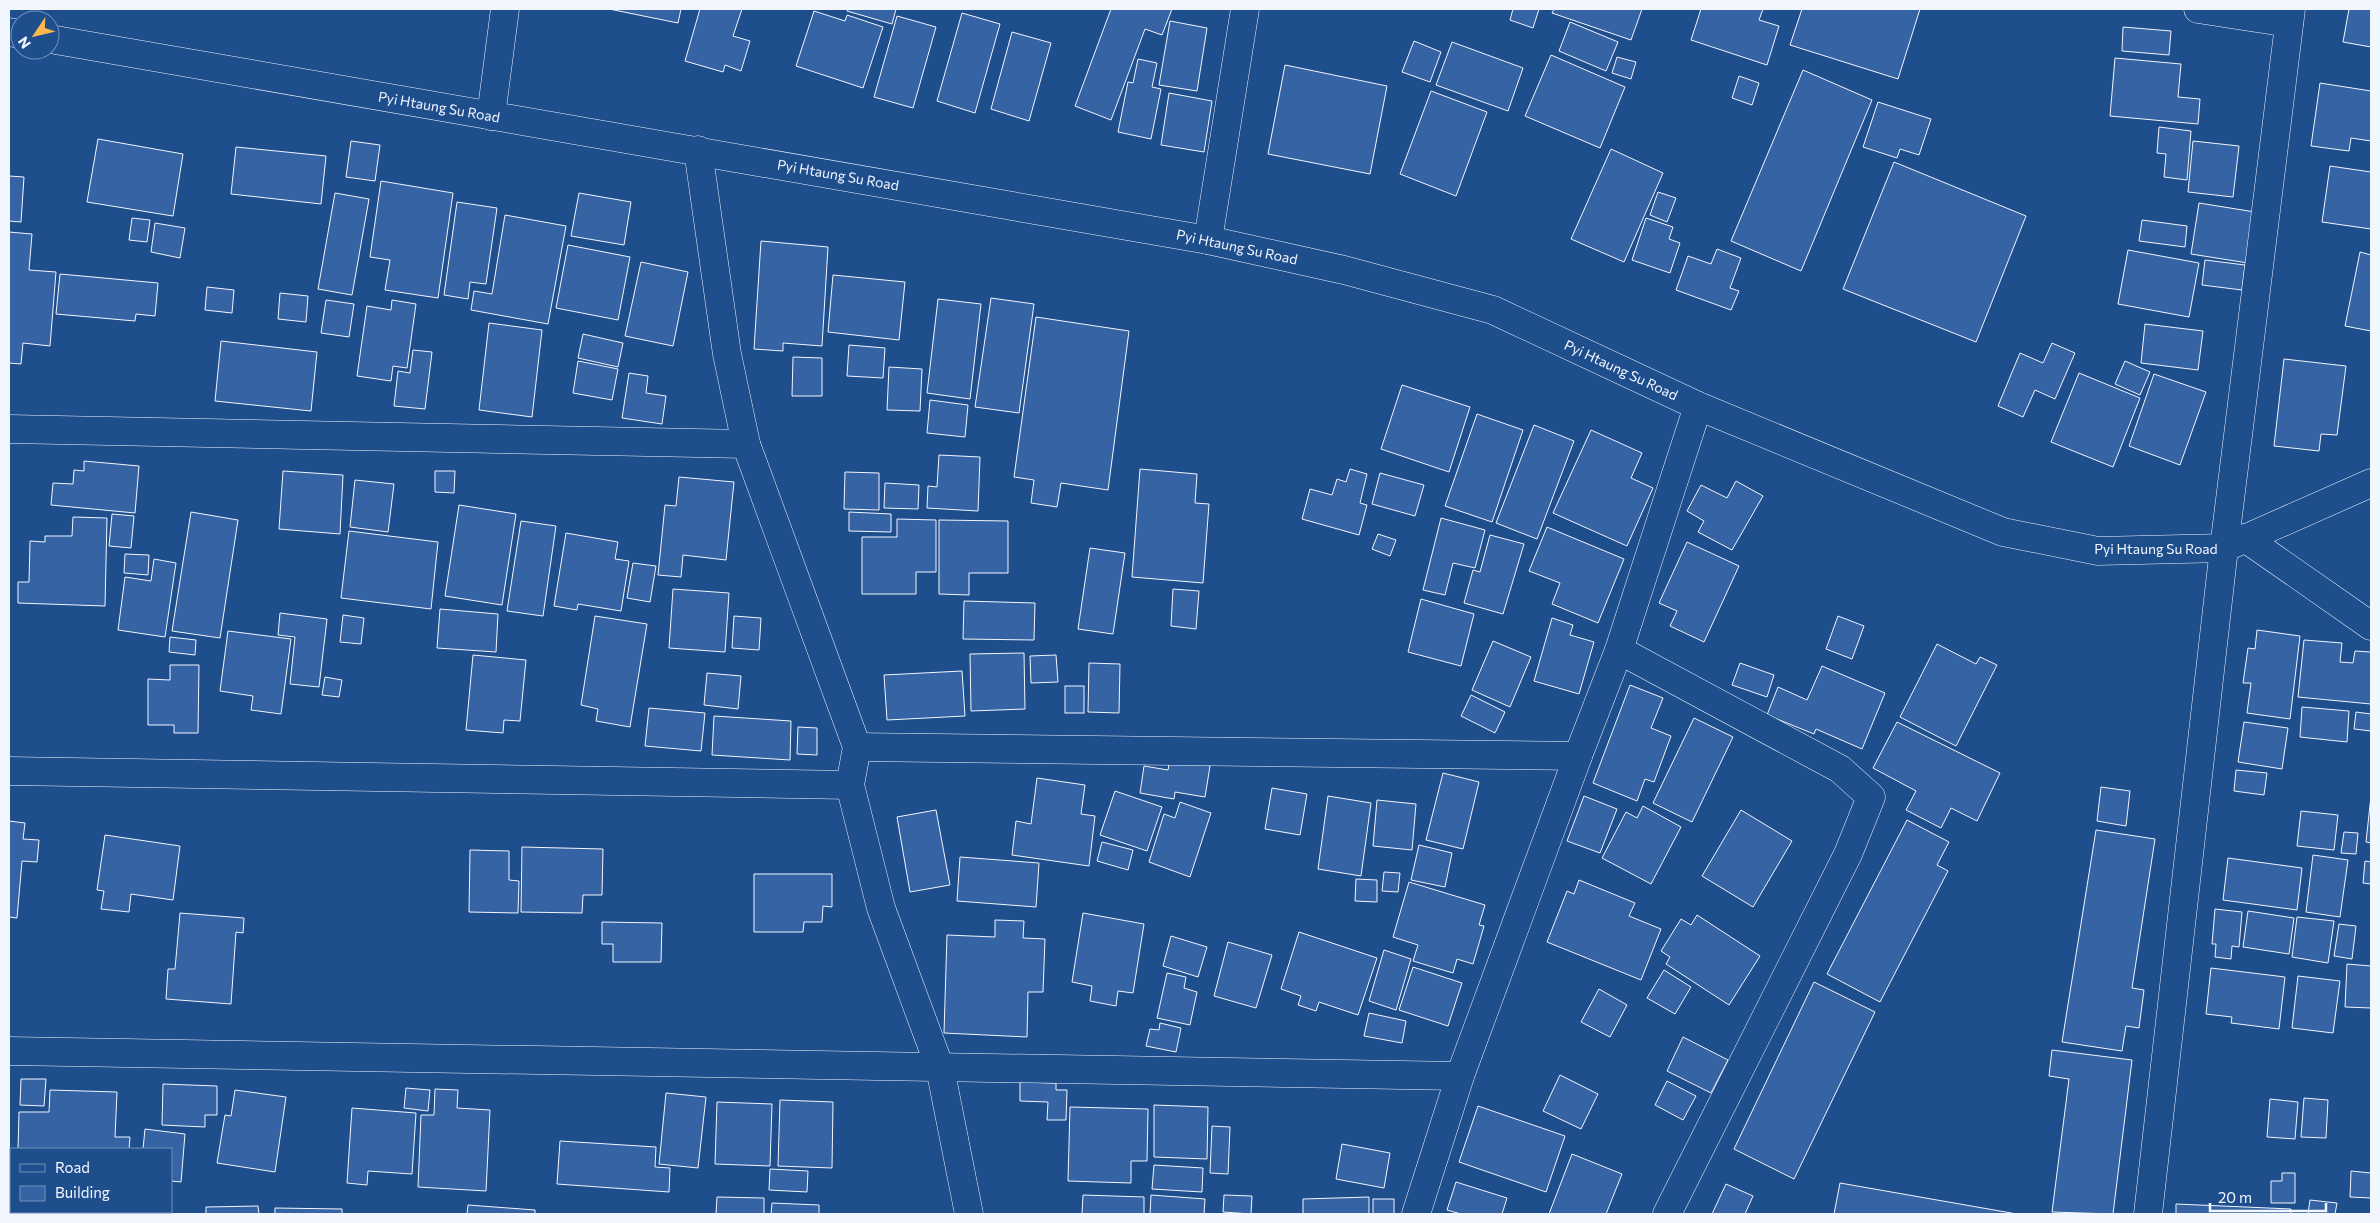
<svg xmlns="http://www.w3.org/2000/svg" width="2380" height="1223" viewBox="0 0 2380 1223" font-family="Commissioner,sans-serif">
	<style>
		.building { fill: #3563a3; stroke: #f2f6ff }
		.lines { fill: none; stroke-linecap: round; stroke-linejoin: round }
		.minor-casing { stroke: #f2f6ff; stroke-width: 29 }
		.highway-casing { stroke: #f2f6ff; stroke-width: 29 }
		.minor { stroke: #1f4e8c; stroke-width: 28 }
		.highway { stroke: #1f4e8c; stroke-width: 28 }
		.labels { text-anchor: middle; stroke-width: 4; stroke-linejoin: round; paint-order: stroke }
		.street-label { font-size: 14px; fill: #f2f6ff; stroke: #1f4e8c }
	</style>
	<rect width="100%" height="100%" fill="#1f4e8c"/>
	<!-- building -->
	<g class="building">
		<path d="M609,9H681L678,23Z"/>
		<path d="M700,9H742L733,36L750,41L741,71L725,65L723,72L685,61Z"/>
		<path d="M848,9H896L892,24L847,11Z"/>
		<path d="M1111,9H1172L1162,35L1145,29L1111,120L1075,106Z"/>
		<path d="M1513,9H1539L1533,28L1510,20Z"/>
		<path d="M1554,9H1642L1631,40L1552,13Z"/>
		<path d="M1701,9H1763L1759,20L1779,26L1767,65L1691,40Z"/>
		<path d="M1802,9H1920L1898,79L1790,45Z"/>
		<path d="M2349,9H2371V47L2343,42Z"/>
		<path d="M814,11L845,21L847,15L883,27L863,88L796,66Z"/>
		<path d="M962,13L1000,24L975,113L937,101Z"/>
		<path d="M897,16L936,27L913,108L874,97Z"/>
		<path d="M1170,21L1207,28L1197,91L1159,85Z"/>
		<path d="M1570,22L1618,42L1606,71L1559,51Z"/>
		<path d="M2123,27L2171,31L2169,55L2122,51Z"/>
		<path d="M1012,32L1051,43L1029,121L991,109Z"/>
		<path d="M1414,41L1441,52L1430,82L1402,72Z"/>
		<path d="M1452,42L1523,68L1508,111L1436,85Z"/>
		<path d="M1551,55L1625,87L1600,148L1525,116Z"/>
		<path d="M1617,57L1636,62L1631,79L1612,73Z"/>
		<path d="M2115,58L2181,64L2178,97L2200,99L2198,124L2110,116Z"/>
		<path d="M1138,59L1157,63L1152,87L1161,89L1151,139L1118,132L1128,82L1133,83Z"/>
		<path d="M1285,65L1387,86L1370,174L1268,154Z"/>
		<path d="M1803,70L1872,100L1801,271L1731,241Z"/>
		<path d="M1739,76L1759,83L1752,105L1732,98Z"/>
		<path d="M2320,83L2371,91V141L2351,138L2349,151L2311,146Z"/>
		<path d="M1431,91L1487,112L1456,196L1400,174Z"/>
		<path d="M1169,93L1212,101L1204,152L1161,145Z"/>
		<path d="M1878,102L1931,119L1919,155L1900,149L1897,158L1863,147Z"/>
		<path d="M2159,127L2191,131L2187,180L2164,177L2166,154L2157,153Z"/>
		<path d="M98,139L183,154L173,216L87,202Z"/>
		<path d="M351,141L380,145L375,181L346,177Z"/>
		<path d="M2193,141L2239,146L2233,197L2188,192Z"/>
		<path d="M236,147L326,156L321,204L231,194Z"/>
		<path d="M1611,149L1663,173L1624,262L1571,239Z"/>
		<path d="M1894,162L2026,216L1976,342L1843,289Z"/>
		<path d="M2330,166L2371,172V229L2322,222Z"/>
		<path d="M9,176L24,177L21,222L9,221Z"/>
		<path d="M381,181L453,193L438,298L385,290L390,260L370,257Z"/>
		<path d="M1658,192L1676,198L1667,222L1650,215Z"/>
		<path d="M335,193L369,199L352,295L318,289Z"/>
		<path d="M579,193L631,202L624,245L571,236Z"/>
		<path d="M457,202L497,208L486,284L470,282L468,299L444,295Z"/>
		<path d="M2199,203L2255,212L2248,263L2191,254Z"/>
		<path d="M505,215L566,226L548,324L471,310L474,291L492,294Z"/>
		<path d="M132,218L150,220L147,242L129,240Z"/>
		<path d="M1646,218L1673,227L1669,239L1680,243L1670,273L1632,260Z"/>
		<path d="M2142,220L2187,226L2185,247L2139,241Z"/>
		<path d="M155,223L185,228L180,258L151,252Z"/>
		<path d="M9,232L32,234L29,270L56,272L50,346L23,343L21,364L9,363Z"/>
		<path d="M761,241L828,247L822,346L783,343V351L754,349Z"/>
		<path d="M568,245L630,257L618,320L556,308Z"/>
		<path d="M1717,249L1741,258L1730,288L1739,291L1731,310L1676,290L1688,256L1711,264Z"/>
		<path d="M2128,250L2199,263L2189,317L2118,304Z"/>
		<path d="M2360,252L2371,255V331L2345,326Z"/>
		<path d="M2205,260L2245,265L2242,290L2202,285Z"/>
		<path d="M641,262L688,272L673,346L625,336Z"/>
		<path d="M60,274L158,283L155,316L136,314L135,321L56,314Z"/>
		<path d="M833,275L905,282L899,340L828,332Z"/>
		<path d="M207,287L234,290L232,313L205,310Z"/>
		<path d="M280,293L308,296L306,322L278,319Z"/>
		<path d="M991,298L1034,304L1019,413L975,407Z"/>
		<path d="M938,299L981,304L970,399L927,393Z"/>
		<path d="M326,300L354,304L349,337L321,333Z"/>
		<path d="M392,300L416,304L407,368L393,366L391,381L357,376L367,306L391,310Z"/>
		<path d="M1036,317L1129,331L1108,490L1061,483L1057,507L1031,503L1034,480L1014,477Z"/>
		<path d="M489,323L542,330L532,417L479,410Z"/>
		<path d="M2145,324L2203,331L2198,370L2141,363Z"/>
		<path d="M583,334L623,343L618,367L578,358Z"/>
		<path d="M221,341L317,352L311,411L215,401Z"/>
		<path d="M2052,343L2075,353L2055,399L2035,390L2023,417L1998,406L2020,353L2043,363Z"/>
		<path d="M849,345L885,348L883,378L847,376Z"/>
		<path d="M413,350L432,352L425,409L394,406L398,371L410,373Z"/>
		<path d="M793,357L822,358V396H792Z"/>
		<path d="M2284,359L2346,366L2337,435L2321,434L2319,451L2274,446Z"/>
		<path d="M578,361L618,369L612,400L573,393Z"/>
		<path d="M2125,361L2150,372L2140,395L2115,384Z"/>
		<path d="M889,367L922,369L920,411L887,410Z"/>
		<path d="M629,373L648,376L646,393L666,396L662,424L622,418Z"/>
		<path d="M2079,373L2140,398L2113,467L2051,442Z"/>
		<path d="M2154,374L2206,392L2180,465L2129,446Z"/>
		<path d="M1402,385L1470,407L1449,472L1381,449Z"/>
		<path d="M930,400L968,405L965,437L927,433Z"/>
		<path d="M1477,414L1523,430L1492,522L1445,506Z"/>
		<path d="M1534,425L1574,441L1537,539L1496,523Z"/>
		<path d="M1591,430L1642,453L1631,478L1653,488L1627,546L1553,513Z"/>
		<path d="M939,455L980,457L978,511L927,508L928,486L937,487Z"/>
		<path d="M84,461L139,466L135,513L51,505L53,483L73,484L74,470L84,471Z"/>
		<path d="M1140,469L1197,474L1195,503L1209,504L1203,583L1132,577Z"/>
		<path d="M1350,469L1367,474L1360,503L1367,505L1359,535L1302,519L1310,489L1332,495L1337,479L1346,482Z"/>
		<path d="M283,471L343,475L340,534L279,529Z"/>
		<path d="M435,471H455L454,493L435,492Z"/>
		<path d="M845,472L879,473V510L844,509Z"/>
		<path d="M1380,473L1424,485L1415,516L1372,504Z"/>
		<path d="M679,477L734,482L726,560L683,555L681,577L658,575L665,505L676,506Z"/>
		<path d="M355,480L394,484L388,532L350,527Z"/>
		<path d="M1736,481L1763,496L1732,550L1698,532L1704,521L1687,511L1701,485L1727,498Z"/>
		<path d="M885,483L919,485L918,509L884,508Z"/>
		<path d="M459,505L516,514L502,605L445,596Z"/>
		<path d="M191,512L238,520L220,638L172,631Z"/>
		<path d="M849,512L891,514V532L849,531Z"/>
		<path d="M112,514L134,516L131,548L109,546Z"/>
		<path d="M73,517L107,518L105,606L18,603V582H29L30,541L45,542V536H72Z"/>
		<path d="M1441,518L1485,530L1475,568L1453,563L1445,595L1423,590Z"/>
		<path d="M897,519L936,520V572H916V594H862V537H897Z"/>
		<path d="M939,520L1008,521V573H969V595L939,594Z"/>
		<path d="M521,521L556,526L543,616L507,611Z"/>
		<path d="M1547,527L1624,559L1598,623L1552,604L1560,583L1529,571Z"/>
		<path d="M349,531L438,542L431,609L341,598Z"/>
		<path d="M566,533L618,542L615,559L629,561L621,611L578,604L577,610L554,606Z"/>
		<path d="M1378,534L1396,540L1390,556L1372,549Z"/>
		<path d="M1490,535L1524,544L1503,614L1464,603L1473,570L1480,572Z"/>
		<path d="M1687,542L1739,566L1704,642L1670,626L1677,611L1659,603Z"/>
		<path d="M1090,548L1125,553L1113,634L1078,629Z"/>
		<path d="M125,554L149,555L148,575L124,573Z"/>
		<path d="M154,559L176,563L165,637L118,630L125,577L151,581Z"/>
		<path d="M633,563L656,566L650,602L627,598Z"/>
		<path d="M673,589L729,593L725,652L669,648Z"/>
		<path d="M1173,589L1199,591L1196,629L1171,626Z"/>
		<path d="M1421,599L1474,614L1461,666L1408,652Z"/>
		<path d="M964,601L1035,603L1034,640L963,639Z"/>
		<path d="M440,609L498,614L496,652L437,648Z"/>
		<path d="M280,613L327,619L319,687L290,684L295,637L278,635Z"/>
		<path d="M343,615L364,618L361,644L340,642Z"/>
		<path d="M595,616L647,624L630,727L596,721L598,709L581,705Z"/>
		<path d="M734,616L761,618L759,650L732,648Z"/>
		<path d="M1838,616L1864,626L1852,659L1826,649Z"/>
		<path d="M1552,618L1573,625L1570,635L1594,642L1579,694L1534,681Z"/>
		<path d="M2257,630L2300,636L2290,719L2247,713L2251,683H2243L2248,648L2255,649Z"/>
		<path d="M228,631L291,639L281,714L251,710L253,696L220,691Z"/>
		<path d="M170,637L196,640L195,655L169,652Z"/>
		<path d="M2304,640L2342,643L2340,662L2353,663L2355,651L2371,652V704L2298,697Z"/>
		<path d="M1493,641L1531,657L1510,707L1472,690Z"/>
		<path d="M1937,644L1976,664L1980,657L1997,665L1956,746L1900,717Z"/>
		<path d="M1024,653L1025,709L971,711L970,654Z"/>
		<path d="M473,655L526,660L520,721L504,720L503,733L466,730Z"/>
		<path d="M1056,655L1058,682L1031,683L1030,656Z"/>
		<path d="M1089,663L1120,664L1119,713L1088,712Z"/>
		<path d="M1740,663L1774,675L1767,697L1732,685Z"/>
		<path d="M170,665H199L198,733H174V725H148V679L170,680Z"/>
		<path d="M1822,666L1885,693L1862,749L1816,729L1814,734L1767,715L1778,687L1807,700Z"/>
		<path d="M962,671L965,716L887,720L884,675Z"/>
		<path d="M707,673L741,676L738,709L704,705Z"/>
		<path d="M325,677L342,680L339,697L322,695Z"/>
		<path d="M1630,685L1663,698L1651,728L1671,736L1654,782L1645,779L1637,801L1593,783Z"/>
		<rect x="1065" y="686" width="19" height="27"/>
		<path d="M1471,695L1505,712L1495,733L1461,716Z"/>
		<path d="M2302,707L2349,711L2347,742L2300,737Z"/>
		<path d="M649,708L705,713L701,751L645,746Z"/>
		<path d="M2356,712L2371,714V731L2354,729Z"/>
		<path d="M714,716L791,721L790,760L712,755Z"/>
		<path d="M1694,718L1733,737L1692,822L1653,803Z"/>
		<path d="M1897,722L2000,773L1977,821L1951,808L1941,828L1906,810L1916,791L1873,768Z"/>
		<path d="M2244,722L2288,728L2282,769L2238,762Z"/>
		<path d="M798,727L817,728V755L797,754Z"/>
		<path d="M1170,759L1210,766L1205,797L1175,792L1174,799L1140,793L1144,766L1168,770Z"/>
		<path d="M2236,770L2267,773L2264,795L2234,791Z"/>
		<path d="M1443,773L1479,782L1463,849L1426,840Z"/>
		<path d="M1037,778L1085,785L1081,814L1095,816L1089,866L1012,855L1016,821L1031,824Z"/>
		<path d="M2101,787L2130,791L2126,826L2097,821Z"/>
		<path d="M1272,788L1307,794L1300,835L1265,829Z"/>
		<path d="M1115,791L1162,807L1147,851L1100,835Z"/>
		<path d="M1328,796L1371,803L1361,876L1318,869Z"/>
		<path d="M1584,796L1617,809L1600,853L1567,841Z"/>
		<path d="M2371,796V843L2366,842Z"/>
		<path d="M1377,800L1416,804L1412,850L1373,846Z"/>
		<path d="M1180,802L1211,813L1190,877L1149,862L1164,814L1175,818Z"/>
		<path d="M1643,806L1681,827L1651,884L1602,858L1626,812L1637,818Z"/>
		<path d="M936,810L950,885L910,892L897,817Z"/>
		<path d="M1741,810L1792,841L1753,907L1702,876Z"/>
		<path d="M2301,811L2338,815L2334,850L2297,846Z"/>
		<path d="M1907,820L1949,842L1937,865L1948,871L1880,1002L1827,974Z"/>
		<path d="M9,821L25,823L23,839L39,840L37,862L22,861L17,918L9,917Z"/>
		<path d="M2096,830L2155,839L2132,988L2144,990L2139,1028L2126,1026L2122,1051L2062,1042Z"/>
		<path d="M2344,832L2358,833L2356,854L2341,853Z"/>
		<path d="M105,835L180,846L173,900L131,894L129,912L101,909L104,891L97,890Z"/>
		<path d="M1102,842L1133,850L1128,870L1097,861Z"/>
		<path d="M1419,845L1452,853L1445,887L1411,880Z"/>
		<path d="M522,847L603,849L602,895H583L582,913L521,912Z"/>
		<path d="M470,850L509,851V880L519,881L518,913L469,912Z"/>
		<path d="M2313,855L2348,860L2340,917L2306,912Z"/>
		<path d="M960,857L1039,863L1036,907L957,901Z"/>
		<path d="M2228,858L2302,868L2297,910L2223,900Z"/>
		<path d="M2365,861L2371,862V884L2363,883Z"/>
		<path d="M1384,872L1400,873L1398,892L1382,891Z"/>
		<path d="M754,874H832V907L823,906L822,922H804L803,932H754Z"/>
		<path d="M1356,879L1377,880V902L1355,901Z"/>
		<path d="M1579,880L1635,903L1629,916L1661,929L1641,980L1547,942L1567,891L1574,894Z"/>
		<path d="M1409,882L1485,905L1479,925L1484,926L1473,964L1457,959L1453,973L1413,961L1418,945L1393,937Z"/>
		<path d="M2215,909L2242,912L2239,947L2232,946L2231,959L2215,957L2216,944H2212Z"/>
		<path d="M2248,911L2294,918L2289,954L2243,947Z"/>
		<path d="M180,913L244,918L243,933L236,932L231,1004L166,999L168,969H175Z"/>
		<path d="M1083,913L1144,924L1133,993L1118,991L1116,1006L1090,1001L1092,986L1072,982Z"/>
		<path d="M1697,915L1760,956L1729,1005L1666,964L1670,957L1661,951L1681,919L1691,925Z"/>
		<path d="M2297,917L2334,921L2328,963L2292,957Z"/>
		<path d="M995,920L1024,921L1023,938L1045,939L1043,992H1028L1027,1037L944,1033L947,935L995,937Z"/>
		<path d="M602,922L662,923L661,962H613V944H602Z"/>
		<path d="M2339,924L2356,926L2352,959L2334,956Z"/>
		<path d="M1299,932L1377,958L1358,1015L1319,1002L1316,1011L1298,1005L1301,996L1281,989Z"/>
		<path d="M1171,936L1207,947L1198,977L1163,966Z"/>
		<path d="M1228,942L1272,955L1256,1008L1214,996Z"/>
		<path d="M1384,950L1411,959L1396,1010L1369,1001Z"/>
		<path d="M2347,964L2371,966V1008L2345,1007Z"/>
		<path d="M1413,967L1462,983L1448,1026L1399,1010Z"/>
		<path d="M2211,968L2285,977L2279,1029L2231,1023L2232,1017L2206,1014Z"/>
		<path d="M1664,970L1691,987L1675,1014L1647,998Z"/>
		<path d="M1167,973L1186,977L1184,988L1197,992L1190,1025L1157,1018Z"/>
		<path d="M2298,976L2340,981L2333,1033L2292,1028Z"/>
		<path d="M1814,982L1875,1012L1794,1179L1734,1149Z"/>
		<path d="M1599,989L1627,1005L1610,1037L1581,1022Z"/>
		<path d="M1369,1013L1406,1021L1402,1043L1364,1036Z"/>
		<path d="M1160,1023L1181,1028L1176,1052L1146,1046L1150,1029L1159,1030Z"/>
		<path d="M1683,1037L1728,1060L1711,1093L1667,1071Z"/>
		<path d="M2052,1050L2132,1060L2113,1214L2052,1212L2069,1079L2049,1076Z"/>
		<path d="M1560,1075L1598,1094L1581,1129L1543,1111Z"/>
		<path d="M21,1079H46L44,1106L20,1105Z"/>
		<path d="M1667,1081L1696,1096L1683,1120L1655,1105Z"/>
		<path d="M1020,1082L1056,1083V1090H1067L1066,1120H1047L1048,1102L1020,1101Z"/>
		<path d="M163,1084L217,1086V1115H205V1127L162,1125Z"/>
		<path d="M406,1088L430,1090L428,1111L404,1108Z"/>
		<path d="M435,1089L458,1090L457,1108L490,1110L486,1191L418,1187L421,1115H434Z"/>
		<path d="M50,1090L117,1092L115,1137H130L129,1149H18L19,1112H49Z"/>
		<path d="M235,1090L286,1097L275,1172L217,1163L225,1115L231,1116Z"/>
		<path d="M666,1093L706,1097L698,1168L659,1164Z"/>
		<path d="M2304,1098L2328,1100L2326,1138L2301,1137Z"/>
		<path d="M2270,1099L2298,1102L2295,1139L2267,1137Z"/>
		<path d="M780,1100L833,1102L832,1168L778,1166Z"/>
		<path d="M717,1102L772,1104L770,1166L715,1164Z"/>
		<path d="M1154,1105L1208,1107L1207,1159L1154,1157Z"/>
		<path d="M1478,1106L1565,1136L1546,1192L1459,1162Z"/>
		<path d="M1070,1107L1148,1109L1147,1161H1131V1183L1068,1181Z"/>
		<path d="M352,1108L416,1113L412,1174L368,1171L367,1185L347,1183Z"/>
		<path d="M1212,1126L1230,1127L1228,1174L1210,1173Z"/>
		<path d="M145,1129L185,1134L181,1182L171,1181V1149H143Z"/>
		<path d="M560,1141L656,1147L655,1167L670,1168L669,1192L557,1184Z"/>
		<path d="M1342,1144L1390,1153L1384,1188L1336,1179Z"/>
		<path d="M1572,1154L1622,1174L1606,1214H1549Z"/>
		<path d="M1154,1165L1203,1168L1202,1192L1152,1189Z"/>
		<path d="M770,1169L808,1171L807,1192L769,1190Z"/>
		<path d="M2351,1171L2371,1173V1198L2350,1197Z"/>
		<path d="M2282,1173H2295V1203H2271V1181H2282Z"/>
		<path d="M1456,1182L1507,1198L1502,1214H1461L1447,1210Z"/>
		<path d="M1840,1183L2017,1214H1834Z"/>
		<path d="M1726,1184L1753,1196L1745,1214H1712Z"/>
		<path d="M1083,1195L1144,1197V1214H1082Z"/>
		<path d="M1151,1195L1205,1199L1204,1214H1150Z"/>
		<path d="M1224,1195L1252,1196L1251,1214L1223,1212Z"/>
		<path d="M717,1197L764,1198V1214H716Z"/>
		<path d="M1369,1197V1214H1303V1199Z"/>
		<rect x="1373" y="1199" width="21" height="15"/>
		<path d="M2310,1200L2337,1203L2335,1214H2308Z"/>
		<path d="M772,1203L819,1205V1214H771Z"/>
		<path d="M2176,1204L2291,1209V1214H2176Z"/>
		<path d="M468,1205L535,1210V1214H467Z"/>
		<path d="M258,1206L259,1214H206V1207Z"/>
		<path d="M275,1208L342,1209V1214H275Z"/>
	</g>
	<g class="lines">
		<!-- minor casing -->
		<g class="minor-casing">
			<g id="minor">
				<path d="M2198,9L2289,23"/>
				<path d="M491,116L505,9"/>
				<path d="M698,150L727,354L746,444L857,747L850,785L881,908L940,1068L969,1214"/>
				<path d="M1208,240L1245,9"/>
				<path d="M9,429L746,444"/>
				<path d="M2245,538L2371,626"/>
				<path d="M1619,650L1840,769L1871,797L1848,854L1667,1214"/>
				<path d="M857,747L1578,756"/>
				<path d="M9,771L850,785"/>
				<path d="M9,1051L1460,1076"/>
				<path d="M1416,1214L1460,1076L1578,756L1619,650L1698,406"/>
				<path d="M2148,1214L2224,548L2291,9"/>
			</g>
		</g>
		<!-- highway casing -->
		<g class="highway-casing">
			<g id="highway">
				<path d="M9,32L20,34"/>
				<path d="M50,39L1208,240L1344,270L1493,310L1698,406L2003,532L2098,551L2224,548L2371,483"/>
			</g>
		</g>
		<!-- minor -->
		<use href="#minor" class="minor"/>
		<!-- highway -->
		<use href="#highway" class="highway"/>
	</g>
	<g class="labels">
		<!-- street labels -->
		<g class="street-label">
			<text transform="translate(439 107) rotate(10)" y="5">Pyi Htaung Su Road</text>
			<text transform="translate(838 175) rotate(10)" y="5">Pyi Htaung Su Road</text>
			<text transform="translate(1237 247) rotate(12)" y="5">Pyi Htaung Su Road</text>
			<text transform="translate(1621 370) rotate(25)" y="5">Pyi Htaung Su Road</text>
			<text x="2156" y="554">Pyi Htaung Su Road</text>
		</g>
	</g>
	<!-- border -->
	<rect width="2380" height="1223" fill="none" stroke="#f2f6ff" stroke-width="20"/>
	<!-- legend -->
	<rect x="10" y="1148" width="162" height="65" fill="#1f4e8c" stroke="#7391ba"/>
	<rect x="20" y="1164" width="25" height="8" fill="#1f4e8c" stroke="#7391ba"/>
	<text x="55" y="1173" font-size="15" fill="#f2f6ff">Road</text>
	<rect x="20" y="1186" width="25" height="15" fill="#3563a3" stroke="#7391ba"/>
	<text x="55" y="1198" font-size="15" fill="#f2f6ff">Building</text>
	<!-- north arrow -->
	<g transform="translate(35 35) rotate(235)"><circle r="24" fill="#1f4e8c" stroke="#7391ba"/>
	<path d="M0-4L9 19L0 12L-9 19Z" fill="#ffb74d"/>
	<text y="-8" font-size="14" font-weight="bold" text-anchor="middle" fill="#f2f6ff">N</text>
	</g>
	<!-- scale -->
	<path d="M2210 1203v8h116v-8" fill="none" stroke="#f2f6ff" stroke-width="2.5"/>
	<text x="2218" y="1203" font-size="15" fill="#f2f6ff" stroke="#1f4e8c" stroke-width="4" paint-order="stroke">20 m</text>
</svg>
